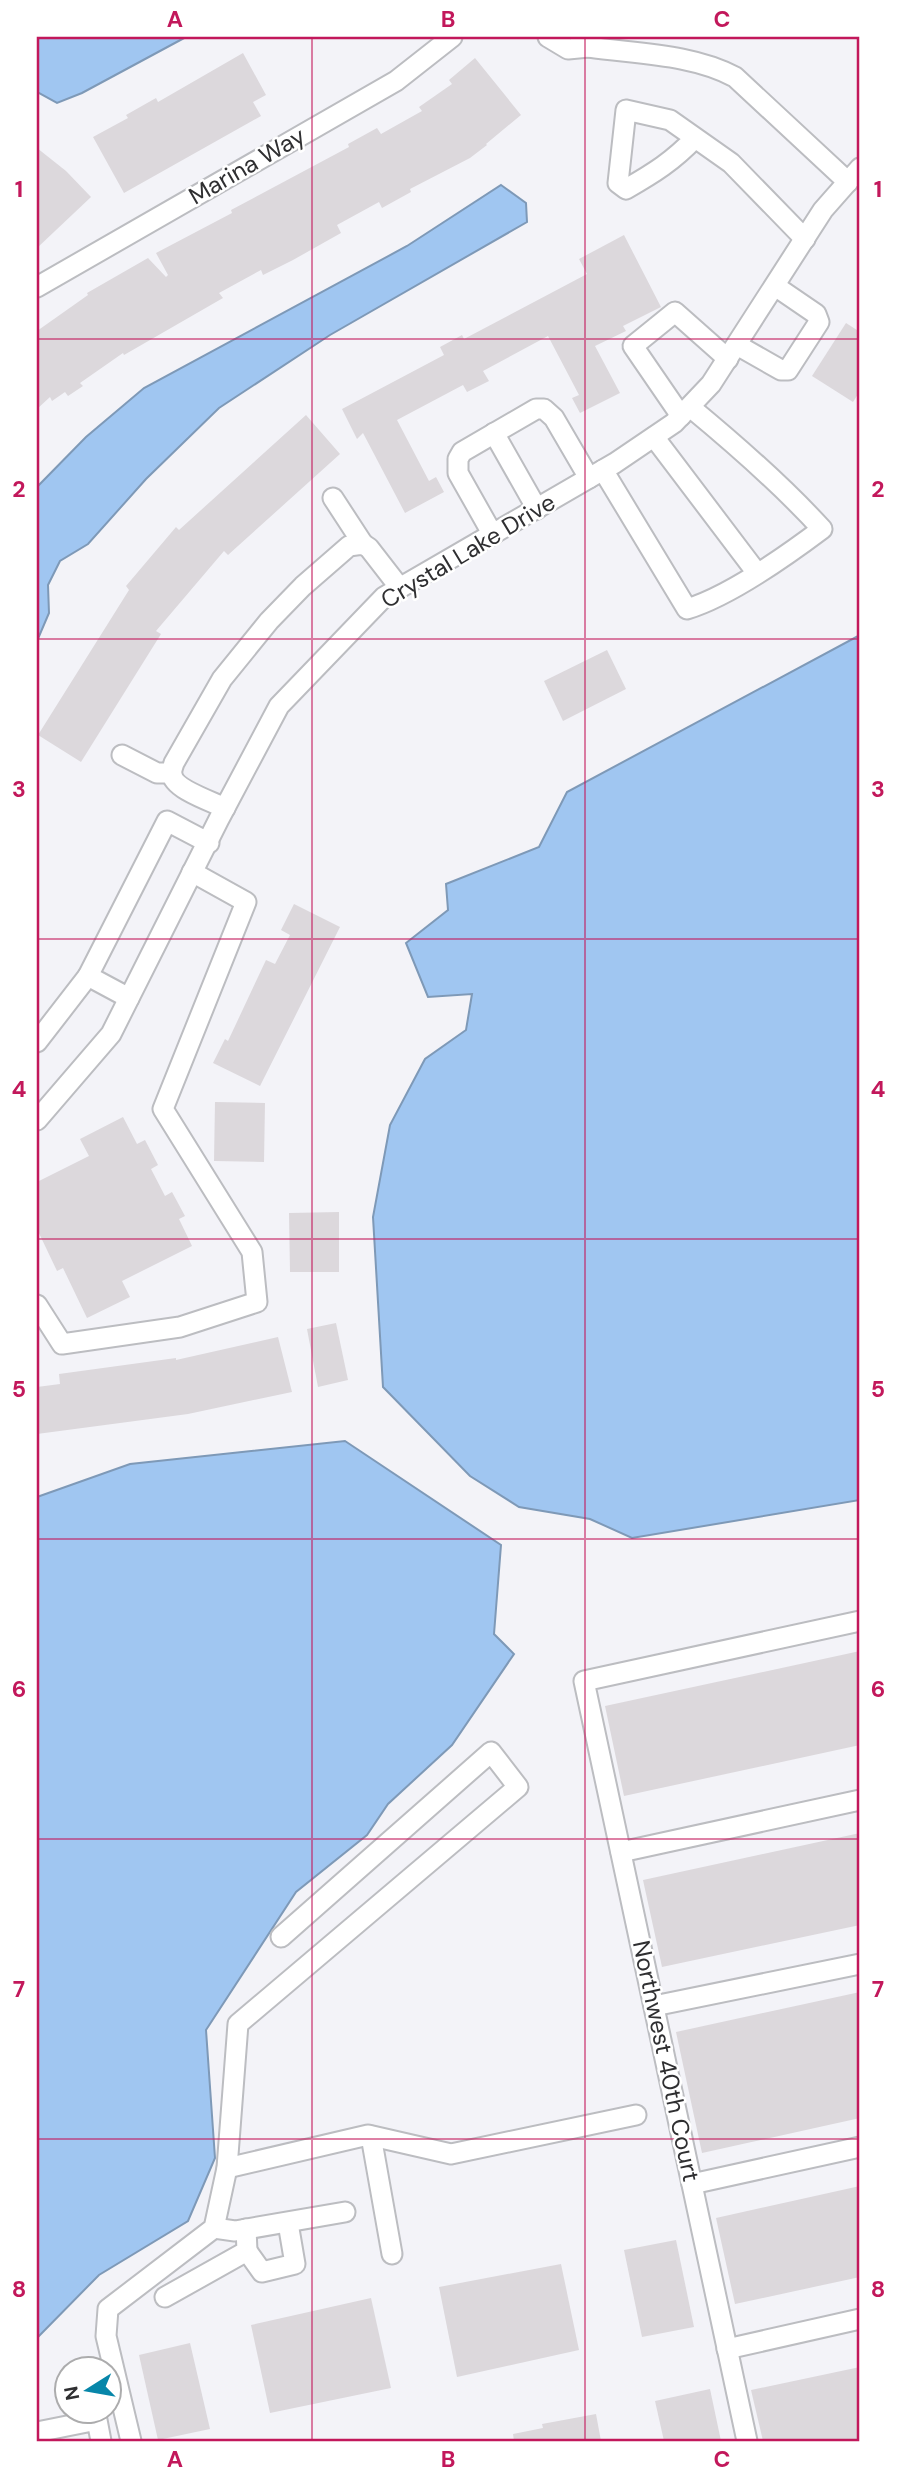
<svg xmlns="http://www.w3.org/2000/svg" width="897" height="2478" viewBox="0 0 897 2478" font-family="'DM Sans',sans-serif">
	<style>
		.water { fill: #a0c6f1; stroke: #7e99b7; stroke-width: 2 }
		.building { fill: #dcd8dc }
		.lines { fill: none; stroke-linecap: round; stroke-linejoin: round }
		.minor-casing { stroke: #bcbdc1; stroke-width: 23 }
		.minor { stroke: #fff; stroke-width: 19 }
		.grid { fill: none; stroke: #c2185b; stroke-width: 2; stroke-opacity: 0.55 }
		.labels { text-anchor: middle; stroke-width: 5; stroke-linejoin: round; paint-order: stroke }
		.street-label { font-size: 24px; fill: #2f2f31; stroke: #fff }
		.neatline { fill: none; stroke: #c2185b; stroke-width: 2.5 }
		.grid-label { font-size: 23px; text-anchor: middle; font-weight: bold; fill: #c2185b }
	</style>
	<rect width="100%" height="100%" fill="#f3f3f8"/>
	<!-- water -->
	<g class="water">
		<path d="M37,37H186L82,93L57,103L37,92Z"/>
		<path d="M501,185L526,203L527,222L330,335L219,408L146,479L88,544L60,561L48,585L49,613L37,641V487L86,437L144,388L407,246Z"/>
		<path d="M860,635V1500L632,1538L590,1519L519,1507L470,1476L383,1387L373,1217L390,1125L425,1059L466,1030L472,994L428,997L406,943L448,910L446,884L539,847L567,792Z"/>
		<path d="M345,1441L501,1545L494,1634L514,1654L452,1745L388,1804L367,1835L296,1892L206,2030L215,2158L188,2221L99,2275L37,2338V1497L130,1464Z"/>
	</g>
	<!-- building -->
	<g class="building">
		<path d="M243,53L266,95L253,102L261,116L124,193L93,137L128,118L126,115L156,98L158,102Z"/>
		<path d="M475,58L521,115L486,144L487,145L470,158L410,189L411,192L382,208L379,202L337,225L341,233L293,260L263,275L261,270L219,293L223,298L124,355L123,353L80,383L83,386L68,396L65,392L52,401L50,397L37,409V331L88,295L87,293L148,258L166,277L168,275L156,253L232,213L231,210L349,147L348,144L377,128L381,134L422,111L419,107L452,84L449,80Z"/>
		<path d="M37,148L66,171L91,197L37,248Z"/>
		<path d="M624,235L661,307L623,326L626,331L595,346L620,393L580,413L572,398L579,395L548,336L483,371L489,381L467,392L463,385L397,420L429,481L436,477L444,492L405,513L363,433L357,439L342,409L444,355L440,347L462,335L464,339L587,274L579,259Z"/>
		<path d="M846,323L860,332V391L853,402L812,376Z"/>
		<path d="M306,415L340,454L228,555L224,551L156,631L161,634L81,762L38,735L129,590L126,586L176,527L179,530Z"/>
		<path d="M607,650L626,689L563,721L544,681Z"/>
		<path d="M294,904L340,927L260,1086L213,1063L225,1039L228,1041L266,960L275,964L290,935L281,930Z"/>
		<path d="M215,1102L265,1103L264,1162L214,1161Z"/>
		<path d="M123,1117L137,1144L145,1140L158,1165L151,1169L165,1196L172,1192L185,1216L179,1219L192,1246L122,1281L130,1297L87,1318L63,1268L57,1271L37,1229V1182L89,1156L80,1139Z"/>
		<path d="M339,1212V1272H290L289,1213Z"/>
		<path d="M336,1323L348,1380L318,1387L307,1329Z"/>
		<path d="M278,1337L292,1392L188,1414L37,1434V1387L60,1384L59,1374L176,1358V1360Z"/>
		<path d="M860,1651V1745L624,1796L605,1706Z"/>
		<path d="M860,1833V1925L662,1967L643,1880Z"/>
		<path d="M860,1992V2118L702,2153L676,2032Z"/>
		<path d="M860,2186V2277L735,2304L716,2218Z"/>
		<path d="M676,2240L694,2327L642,2337L624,2250Z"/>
		<path d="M561,2264L579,2350L457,2377L439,2287Z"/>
		<path d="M371,2298L391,2388L270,2413L251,2325Z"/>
		<path d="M190,2343L210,2429L158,2440L139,2355Z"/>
		<path d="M860,2367V2441H763L751,2390Z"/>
		<path d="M710,2389L721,2441H664L655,2401Z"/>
		<path d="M596,2414L601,2441H514L513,2434L543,2428L542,2424Z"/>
	</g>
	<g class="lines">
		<!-- minor casing -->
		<g class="minor-casing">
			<g id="minor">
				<path d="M548,37L568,49L589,47L580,37"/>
				<path d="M589,47C637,54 692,54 735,77L848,182"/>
				<path d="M695,138C673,161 654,173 626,189L618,183L626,110L670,120L731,163L805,239"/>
				<path d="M37,287L396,81L452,37"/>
				<path d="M737,345L781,370H788L819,322L816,314L775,286"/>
				<path d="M681,416L633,346L675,312L728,359"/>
				<path d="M494,433L537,509"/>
				<path d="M654,437L757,573"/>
				<path d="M603,470L687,609C730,596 786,556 822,529C781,484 736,445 690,407"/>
				<path d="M333,498L363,544"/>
				<path d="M493,535L458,473V459L462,452L536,409H544L554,418L589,478"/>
				<path d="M122,755L157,773H171"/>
				<path d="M225,808C213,802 173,789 172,774C171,772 173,766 174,763L222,679L269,621L303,586L349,546L363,544L369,548L400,588"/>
				<path d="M129,998L88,976L167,821L209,843"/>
				<path d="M37,1042L88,976"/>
				<path d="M37,1120L111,1034L219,819L279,706L384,597L615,463L674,423L711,384L823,210L860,168"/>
				<path d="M37,1305L62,1344L180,1327L257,1302L252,1252L163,1109L246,902L192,872"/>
				<path d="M621,1852L860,1800"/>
				<path d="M654,2006L860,1964"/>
				<path d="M371,2136L392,2254"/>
				<path d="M227,2168L368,2135L451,2154L636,2115"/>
				<path d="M692,2184L860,2147"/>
				<path d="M214,2228L235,2231L345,2212"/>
				<path d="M247,2251L262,2272L295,2264L288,2223"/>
				<path d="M165,2297L247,2251L246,2229"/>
				<path d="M727,2349L860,2319"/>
				<path d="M37,2432L97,2420L101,2441"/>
				<path d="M131,2441L106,2336L108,2309L214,2228L227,2168L238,2024L518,1787L491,1752L281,1937"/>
				<path d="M747,2441L584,1681L860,1621"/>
			</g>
		</g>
		<!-- minor -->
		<use href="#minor" class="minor"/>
	</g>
	<!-- grid -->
	<path class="grid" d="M312,37V2441M585,37V2441M37,339H860M37,639H860M37,939H860M37,1239H860M37,1539H860M37,1839H860M37,2139H860"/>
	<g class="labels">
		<!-- street labels -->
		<g class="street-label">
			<text transform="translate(247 166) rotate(-30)" y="8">Marina Way</text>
			<text transform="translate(468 551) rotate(-31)" y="8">Crystal Lake Drive</text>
			<text transform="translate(666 2061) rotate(78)" y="8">Northwest 40th Court</text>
		</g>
	</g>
	<!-- border -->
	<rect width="897" height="2478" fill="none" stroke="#ffffff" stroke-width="77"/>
	<!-- north arrow -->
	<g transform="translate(88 2390) rotate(259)"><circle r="33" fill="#ffffff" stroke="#acacad" stroke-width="2"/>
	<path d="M0-5L12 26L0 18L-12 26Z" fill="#0786a9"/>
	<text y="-10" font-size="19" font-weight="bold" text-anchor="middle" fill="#2f2f31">N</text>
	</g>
	<rect x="38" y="38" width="820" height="2402" class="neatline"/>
	<g class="grid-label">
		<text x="175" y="27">A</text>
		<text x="448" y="27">B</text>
		<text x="722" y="27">C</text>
		<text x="19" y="197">1</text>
		<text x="878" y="197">1</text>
		<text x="19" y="497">2</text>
		<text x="878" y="497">2</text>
		<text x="19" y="797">3</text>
		<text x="878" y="797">3</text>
		<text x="19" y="1097">4</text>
		<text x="878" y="1097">4</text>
		<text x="19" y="1397">5</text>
		<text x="878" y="1397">5</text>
		<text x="19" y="1697">6</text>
		<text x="878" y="1697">6</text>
		<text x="19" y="1997">7</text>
		<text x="878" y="1997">7</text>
		<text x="19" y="2297">8</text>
		<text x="878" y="2297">8</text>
		<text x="175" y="2467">A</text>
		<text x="448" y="2467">B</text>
		<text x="722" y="2467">C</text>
	</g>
</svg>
